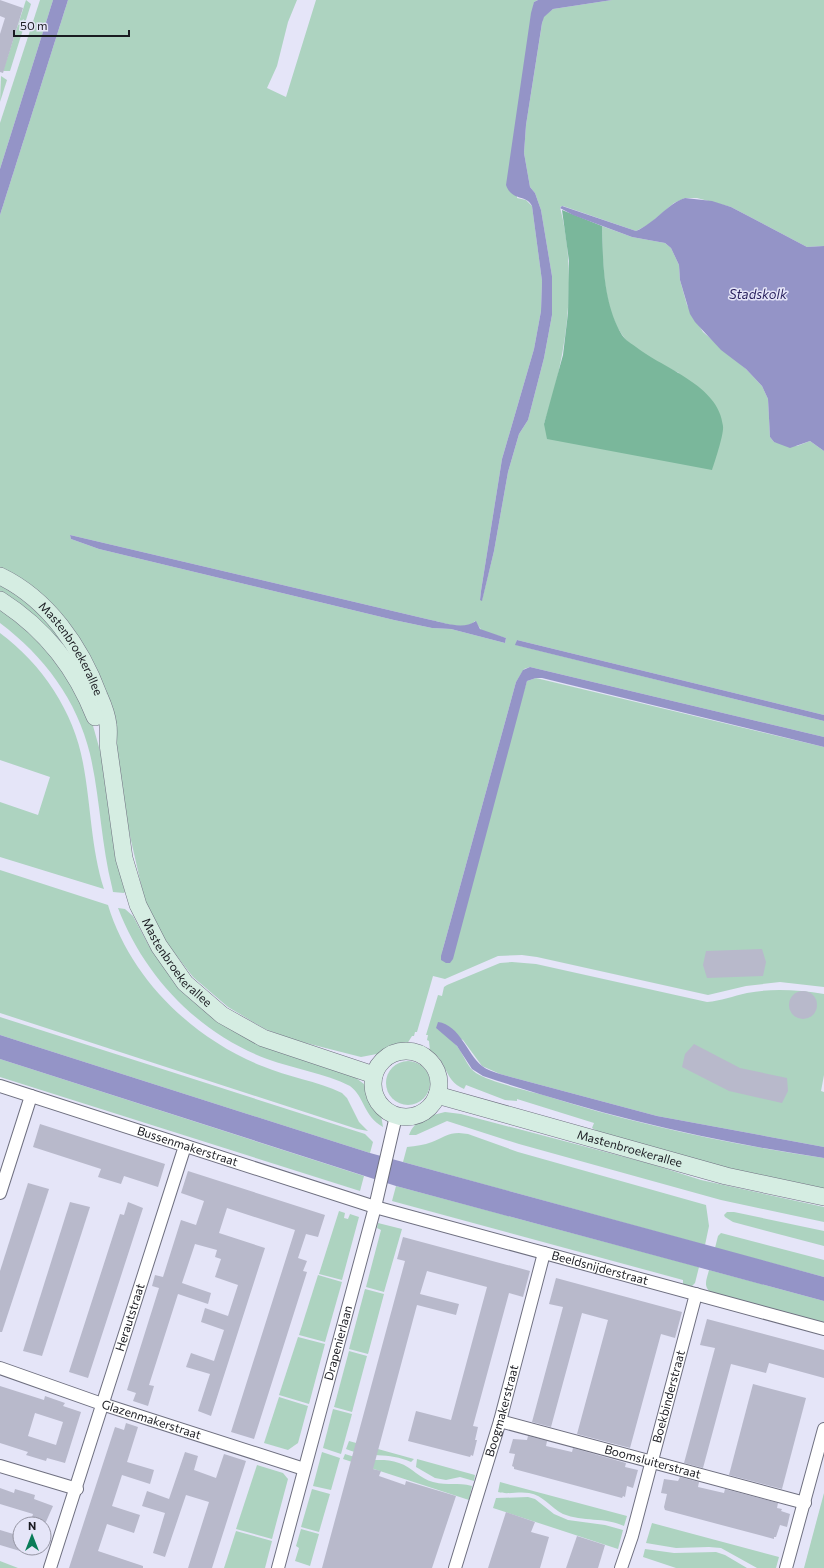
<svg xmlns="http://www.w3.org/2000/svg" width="824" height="1568" viewBox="0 0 824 1568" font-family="Commissioner,sans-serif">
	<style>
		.green { fill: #add3c0; fill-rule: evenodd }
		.forest { fill: #7ab79b }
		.water { fill: #9494c7 }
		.building { fill: #b8b9cb; fill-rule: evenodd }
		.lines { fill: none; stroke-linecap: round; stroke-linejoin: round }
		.street-casing { stroke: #6f7080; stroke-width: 14 }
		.secondary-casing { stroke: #6f7080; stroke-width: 18 }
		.street { stroke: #fff; stroke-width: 12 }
		.secondary { stroke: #d5ede2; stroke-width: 17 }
		.labels { text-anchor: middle; stroke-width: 3; stroke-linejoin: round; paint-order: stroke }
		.street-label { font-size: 12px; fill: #1a1b21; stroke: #e5e5f8 }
		.water-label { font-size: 13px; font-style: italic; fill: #271e5c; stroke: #e5e5f8 }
	</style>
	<rect width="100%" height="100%" fill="#e5e5f8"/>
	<!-- green -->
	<g class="green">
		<path d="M26,0L31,4L10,71H3Z"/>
		<path d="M40,0H53L0,169V123Z"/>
		<path d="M68,0H297L288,22L277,66L267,88L286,97L316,0H538L534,2L517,198L526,200L532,206L542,281L541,311L534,349L502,459L481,591L480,600H482L494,551L508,472L519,434L528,420L544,358L552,315V276L541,210L535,193L530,187L524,153L526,125L543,17L553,9L612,0H824V246L807,247L731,207L697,198H685L674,203L648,225L636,231L563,206L560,207C578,278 567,356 544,424L679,373C663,365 633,351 623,336C602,307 603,260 602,226L632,237L665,243L671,248L679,265L680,280L687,305L703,332L746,369L762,386L768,399L770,437L774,442L797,446L810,441L824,451V715L517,640L516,645L824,721V737L530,667L524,669L516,682L441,956L527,681L536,678L824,747V987L780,982L746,986L708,995L537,957L522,955L498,956L445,979L433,976L417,1032H415L414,1036H412L407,1044H401L382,1053L361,1057L294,1040L265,1029L228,1007L193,977L166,942L145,902L130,836L100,681L0,568V215ZM70,535L431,620C443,622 465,632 475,621L482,631L506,638L505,643L451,629L432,628L394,620L99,549L71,539Z"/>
		<path d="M1,76L7,80L0,102Z"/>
		<path d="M0,580L39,608L67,649L0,593Z"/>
		<path d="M0,605L44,641L90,715L102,758L120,873L125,892L124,893L113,892L112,887C101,843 100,797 90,754C77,700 44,656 0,623Z"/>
		<path d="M0,633C42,664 74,712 83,763C91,805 91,849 104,889L0,857V802L38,815L50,777L0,760Z"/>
		<path d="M0,870L108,905C130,978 192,1038 262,1066C288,1077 317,1081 342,1093L347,1098L359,1122L368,1131L357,1129L0,1013Z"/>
		<path d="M118,908L125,909L133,916L149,946L172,978L325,1066L356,1078L364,1084L381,1115L383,1127C363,1116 365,1097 350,1086C325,1073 294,1069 267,1059C198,1033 144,976 118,908Z"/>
		<path d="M512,962L536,964L707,1002C721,1001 733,996 747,993C773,988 798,990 824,994V1075L821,1091L824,1092V1147L657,1116L500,1074L482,1066L463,1040L436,1028C445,1034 453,1040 459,1049C464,1056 468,1068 476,1073C490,1082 525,1090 543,1095C634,1124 729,1144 824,1158V1189L715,1165L604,1135L592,1128L594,1123L517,1099V1101L505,1100L466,1085L464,1089C442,1079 449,1061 430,1051L429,1041L427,1040L428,1035H426L438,995L442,996L444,987L447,985L500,963Z"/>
		<path d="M0,1017L365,1134L373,1142L370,1153L0,1035Z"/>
		<path d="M0,1059L364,1176L360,1191L0,1077Z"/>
		<circle cx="408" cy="1083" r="22"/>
		<path d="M445,1112L461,1114L651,1164L701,1180L824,1207V1222L721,1200L519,1144L447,1121L416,1135H409C415,1119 429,1116 445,1112Z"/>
		<path d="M459,1133L468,1134L518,1152L706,1205L709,1226L705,1245L403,1162L407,1147C416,1146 424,1145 432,1142C442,1138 448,1133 459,1133Z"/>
		<path d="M396,1186L699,1267L695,1283L692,1286L683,1285V1280L392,1201Z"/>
		<path d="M339,1211L345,1213L344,1218L348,1219L350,1214L359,1217L342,1280L319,1274Z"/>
		<path d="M727,1212H734L824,1231V1246L733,1222L725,1217L724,1215Z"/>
		<path d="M378,1223L402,1229L384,1292L366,1287L381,1230L377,1228Z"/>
		<path d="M721,1233L824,1260V1277L715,1248L718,1236Z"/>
		<path d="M709,1270L824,1301V1323L712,1293C702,1287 707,1279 709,1270Z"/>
		<path d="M318,1275L342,1282L325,1342L299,1335Z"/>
		<path d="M365,1289L384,1294L368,1354L349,1349Z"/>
		<path d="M298,1337L325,1344L309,1404L279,1395Z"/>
		<path d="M349,1351L367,1356L352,1412L334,1407Z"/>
		<path d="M279,1397L308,1406L298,1443L288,1450L264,1443Z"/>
		<path d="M333,1409L352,1414L341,1454L323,1448Z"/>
		<path d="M349,1441L414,1459L411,1462C389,1452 367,1458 346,1449Z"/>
		<path d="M322,1452L340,1458L331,1490L313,1486Z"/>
		<path d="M345,1454C352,1456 361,1459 369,1460C379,1460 389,1459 399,1463C412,1467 420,1479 433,1482C449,1486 457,1482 472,1486L469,1500L343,1459Z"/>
		<path d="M417,1459L475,1475L474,1481L460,1477L446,1480L435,1478L416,1467Z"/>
		<path d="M257,1465L283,1473L288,1479L272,1539L236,1529Z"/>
		<path d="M500,1482L627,1516L624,1526C605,1517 583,1522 563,1514C551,1508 543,1495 529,1493C518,1491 508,1495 498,1492Z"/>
		<path d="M312,1489L330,1494L319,1532L301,1527Z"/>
		<path d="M824,1493V1568H804Z"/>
		<path d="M528,1497L535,1499L554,1514L568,1520L605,1525L623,1530L618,1549L493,1508L496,1498Z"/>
		<path d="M652,1523L779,1557L776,1568H757L721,1548L709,1547L676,1548L646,1543Z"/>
		<path d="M301,1529L319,1534L310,1566L295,1561L299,1548L296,1546Z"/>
		<path d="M236,1531L272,1541L265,1568H224Z"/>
		<path d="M645,1549L674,1553L716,1552L725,1555L747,1568H676L643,1557Z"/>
		<path d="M0,1561L18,1568H0Z"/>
	</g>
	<!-- forest -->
	<path class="forest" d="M562,210L602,226C603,262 603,303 622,335C625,340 632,344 636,347C664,369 719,385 723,426C724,434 715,461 712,470L547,439L544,424L563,355L568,313L569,261Z"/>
	<!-- water -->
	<g class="water">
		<path d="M53,0H68L0,215V169Z"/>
		<path d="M538,0H612L553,9L544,17L542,23L526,125L524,153L530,187L535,193L541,210L552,276V315L544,358L528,420L519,434L508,472L494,551L482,601L480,600L481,591L502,459L534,349L541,311L542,281L532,206C526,194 512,202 506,185L531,13L534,2Z"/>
		<path d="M685,198L712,201L731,207L807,247L824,246V451L810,441L790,448L774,442L770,437L768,399L762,386L746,369L721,350L695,322L690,314L680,280L679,265L671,248L665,243L632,237L573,215L560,208L562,206L636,231C655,223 667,204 685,198Z"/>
		<path d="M70,535L431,620C446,623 463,630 476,621L480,629L506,638L505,643L451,629L432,628L394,620L99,549L71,539Z"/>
		<path d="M517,640L824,715V721L515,645Z"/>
		<path d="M530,667L824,737V747L542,678H536L527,681L453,959L450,963H446L441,960V956L516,682L523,670Z"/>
		<path d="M438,1022C460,1025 467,1054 482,1066C487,1070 494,1072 500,1074L657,1116L824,1147V1158C708,1141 593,1113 483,1076L472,1069L457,1046L436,1028Z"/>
		<path d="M0,1035L370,1153L824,1277V1301L396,1186L0,1059Z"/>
	</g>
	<!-- building -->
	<g class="building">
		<path d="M0,0L23,8L3,73L0,72V34L5,18L0,16Z"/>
		<path d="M762,949L766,962L763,976L707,978L703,965L706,951Z"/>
		<circle cx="803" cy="1005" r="14"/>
		<path d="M694,1044L740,1068L787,1078L788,1091L782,1103L729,1091L682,1067L685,1054Z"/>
		<path d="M40,1124L165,1164L158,1187L124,1176L121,1184L98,1177L101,1169L33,1147Z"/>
		<path d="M188,1171L325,1215L318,1237L306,1234L298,1258L307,1261L303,1271L307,1272L254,1439L231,1432L295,1230L227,1208L219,1233L265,1248L211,1416L198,1411L210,1374L186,1367L191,1353L214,1361L224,1330L201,1322L205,1308L228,1316L238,1285L215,1277L221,1259L215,1257L217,1250L195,1244L182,1283L211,1293L208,1304L178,1294L149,1385L154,1386L148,1406L133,1401L136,1393L127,1390L159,1288L152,1286L155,1275L163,1277L181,1220L196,1225L204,1201L181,1193Z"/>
		<path d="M28,1183L49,1189L2,1332H0V1271Z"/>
		<path d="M70,1202L90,1207L42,1356L23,1351Z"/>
		<path d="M128,1202L143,1208L88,1378L69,1372L120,1214L124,1215Z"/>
		<path d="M403,1237L530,1271L523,1297L509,1293L473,1426L478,1427L475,1440H477L473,1456L471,1455L470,1457L408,1441L416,1411L451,1420L487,1287L427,1271L420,1294L459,1304L456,1315L417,1305L373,1469L381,1471L379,1476L405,1485L406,1481L456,1496L432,1568H322L405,1261L397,1259Z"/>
		<path d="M556,1278L682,1312L675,1338L661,1334L630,1448L577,1434L608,1320L582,1313L551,1427L532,1422L563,1307L549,1304Z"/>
		<path d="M707,1319L824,1350V1378L769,1363L766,1373L731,1364L703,1468L684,1463L715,1348L700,1345Z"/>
		<path d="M753,1384L806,1398L782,1489L729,1475Z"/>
		<path d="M0,1386L44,1400L45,1396L65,1403L63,1406L81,1412L65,1463L47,1458L46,1461L26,1455L28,1452L0,1443ZM35,1413L63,1422L56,1445L28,1436Z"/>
		<path d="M126,1423L138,1427L127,1462L154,1470L150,1484L122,1475L112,1506L140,1515L134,1533L107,1524L98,1551L143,1566V1568H69L115,1427L124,1430Z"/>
		<path d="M528,1436L547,1441L546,1446L572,1452L573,1448L626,1463L625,1467L638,1470L633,1488L627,1486L625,1497L623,1496L622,1498L514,1469V1467L512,1466L515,1454L509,1453L513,1439L527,1440Z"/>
		<path d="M185,1452L198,1456L194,1470L216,1478L224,1454L246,1461L212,1568H188L209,1502L186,1495L165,1557L153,1553L165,1513L142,1506L147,1491L169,1499Z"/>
		<path d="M680,1477L699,1482L698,1487L724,1493L725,1489L778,1503L777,1508L782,1509L781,1511L790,1514L787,1527L780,1525L776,1537H774V1539L665,1510L664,1507L667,1494L661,1493L664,1479L678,1481Z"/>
		<path d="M0,1488L14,1493L15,1489L35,1495L34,1499L53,1506L45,1524H30L33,1514L0,1504Z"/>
		<path d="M506,1512L535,1522L531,1532L549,1537L540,1568H488Z"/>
		<path d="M0,1530L20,1536V1551L0,1545Z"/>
		<path d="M577,1536L605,1545L598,1568H566Z"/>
	</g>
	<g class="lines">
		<!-- street casing -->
		<g class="street-casing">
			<g id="street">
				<path id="s1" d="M0,1086L375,1207L824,1329"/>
				<path d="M0,1193L31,1096"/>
				<path id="s2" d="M0,1368L102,1404L304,1469"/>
				<path id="s3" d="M500,1421L805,1503"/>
				<path d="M0,1466L77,1489"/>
				<path id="s4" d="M50,1568L185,1146"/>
				<path id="s5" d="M278,1568L375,1207L396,1116"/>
				<path id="s6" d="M455,1568L500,1421L544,1253"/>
				<path id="s7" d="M621,1568L632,1536L696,1294"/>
				<path d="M786,1568L824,1429"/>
			</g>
		</g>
		<!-- secondary casing -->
		<g class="secondary-casing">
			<g id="secondary">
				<path id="s8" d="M0,576C48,599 81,647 99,696C103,705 107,715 108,725C109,731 108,738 108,744L124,858L138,905L159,946L185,983L222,1015L263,1038L374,1075"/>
				<path d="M0,600C44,628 76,668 95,717"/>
				<circle cx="406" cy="1084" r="33"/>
				<path id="s9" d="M437,1095L726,1176L824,1197"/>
			</g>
		</g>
		<!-- street -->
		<use href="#street" class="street"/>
		<!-- secondary -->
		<use href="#secondary" class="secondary"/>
	</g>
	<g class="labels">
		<!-- street labels -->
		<g class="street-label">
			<text dy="4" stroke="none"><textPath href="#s8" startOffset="104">Mastenbroekerallee</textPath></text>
			<text dy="4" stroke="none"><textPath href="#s8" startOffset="443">Mastenbroekerallee</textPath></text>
			<text dy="4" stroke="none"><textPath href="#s1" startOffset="197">Bussenmakerstraat</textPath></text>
			<text dy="4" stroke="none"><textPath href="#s9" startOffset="200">Mastenbroekerallee</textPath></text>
			<text dy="4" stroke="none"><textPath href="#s1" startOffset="627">Beeldsnijderstraat</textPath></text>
			<text dy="4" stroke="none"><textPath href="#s4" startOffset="263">Herautstraat</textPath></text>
			<text dy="4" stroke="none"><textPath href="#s5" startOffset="233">Drapenierlaan</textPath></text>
			<text dy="4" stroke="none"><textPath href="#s7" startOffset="178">Boekbinderstraat</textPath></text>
			<text dy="4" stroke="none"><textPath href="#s6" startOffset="164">Boogmakerstraat</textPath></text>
			<text dy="4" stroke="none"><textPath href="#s2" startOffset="160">Glazenmakerstraat</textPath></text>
			<text dy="4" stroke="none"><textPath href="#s3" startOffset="158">Boomsluiterstraat</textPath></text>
		</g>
		<!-- water labels -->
		<g class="water-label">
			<text x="758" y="299">Stadskolk</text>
		</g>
	</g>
	<!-- north arrow -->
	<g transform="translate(32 1536)"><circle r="19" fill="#e5e5f8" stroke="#9494a2"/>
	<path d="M0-3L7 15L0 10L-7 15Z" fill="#0a7c58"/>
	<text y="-6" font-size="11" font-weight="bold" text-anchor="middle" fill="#1a1b21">N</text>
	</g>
	<!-- scale -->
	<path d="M14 30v6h115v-6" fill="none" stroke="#1a1b21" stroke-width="2"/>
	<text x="20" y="30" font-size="12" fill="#1a1b21" stroke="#e5e5f8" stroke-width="3" paint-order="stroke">50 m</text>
</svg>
